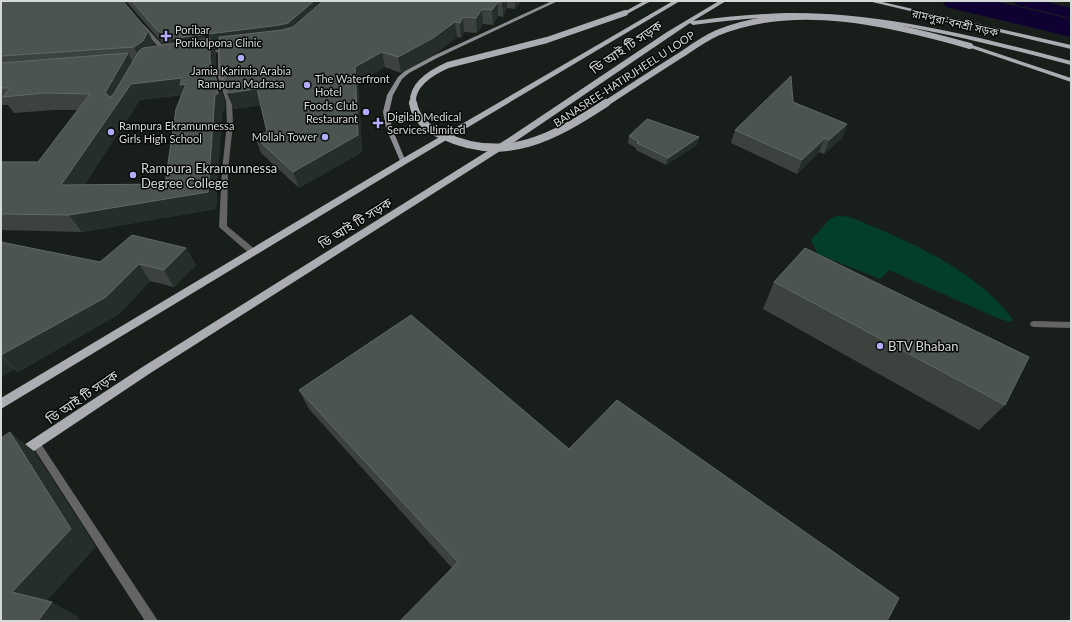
<svg xmlns="http://www.w3.org/2000/svg" width="1072" height="622" viewBox="0 0 1072 622" font-family="Lato,'Noto Sans Bengali',sans-serif">
	<style>
		.green { fill: #033f28 }
		.lines { fill: none; stroke-linecap: round; stroke-linejoin: round }
		.canal { fill: #100133; fill-rule: evenodd }
		.river { fill: #100133; fill-rule: evenodd }
		.service { fill: #646467; fill-rule: evenodd }
		.minor { fill: #646467; fill-rule: evenodd }
		.secondary { fill: #8c8c92; fill-rule: evenodd }
		.primary { fill: #acacb3; fill-rule: evenodd }
		.primary-bridge-far1 { stroke: #acacb3; stroke-width: 6 }
		.primary-bridge { stroke: #acacb3; stroke-width: 8 }
		.wall { fill: #3c433f; fill-rule: evenodd }
		.shaded-wall { fill: #262e2a }
		.building { fill: #4c5450; stroke: #626965; fill-rule: evenodd }
		.poi-dot { fill: #b2adf9; stroke: #060806; stroke-width: 1.5 }
		.labels { text-anchor: middle; stroke-width: 3; stroke-linejoin: round; paint-order: stroke }
		.far-street-label { font-size: 11px; fill: #d5dad7; stroke: #060806 }
		.far-poi-label { font-size: 11px; fill: #d5dad7; stroke: #060806; text-anchor: start }
		.street-label { font-size: 13px; fill: #d5dad7; stroke: #060806 }
		.poi-label { font-size: 13px; fill: #d5dad7; stroke: #060806; text-anchor: start }
	</style>
	<rect width="100%" height="100%" fill="#181f1b"/>
	<!-- green -->
	<path class="green" d="M836,216C850,215 862,222 874,227C922,247 983,277 1013,320L1009,322L995,317L889,270L880,279L818,254L811,240L829,220Z"/>
	<g class="lines">
		<!-- canal -->
		<path class="canal" d="M1014,1H1043L1071,8V18L1016,5Z"/>
		<!-- river -->
		<path class="river" d="M942,1H994L1071,19V37L946,7Z"/>
		<!-- service -->
		<path class="service" d="M1034,321L1071,322V328L1034,327L1031,326L1030,324L1031,322Z"/>
		<!-- minor -->
		<g class="minor">
			<path d="M140,25H144L169,52V54H165L140,27Z"/>
			<path d="M220,49L222,50L224,77L232,101L233,124L228,170L227,226L256,250L257,252L256,254H250L219,227L222,170L227,124L226,101L218,77V52L206,54L204,53Z"/>
			<path d="M36,440L39,441L158,621H145L33,447L31,444L33,441Z"/>
		</g>
		<!-- secondary -->
		<path class="secondary" d="M552,1H558L437,58L409,73L402,79L393,95L389,112L392,128L406,162L405,163H401L386,128L383,112L387,95L398,77L405,71L433,56Z"/>
		<!-- primary -->
		<g class="primary">
			<path d="M644,1H651L627,14L622,13Z"/>
			<path d="M673,1H680L406,164L1,409V398L400,160Z"/>
			<path d="M719,1H726L693,21C724,17 755,14 787,13C883,12 979,37 1071,61V65C978,41 884,15 787,17C755,17 724,21 693,25L690,23L516,141L152,372L1,473V460L144,366L510,137L667,32Z"/>
			<path d="M868,1H878L1071,45V49Z"/>
			<path d="M968,45H972L1071,78V82L968,47Z"/>
		</g>
		<!-- primary-bridge-far1 -->
		<g class="primary-bridge-far1">
			<path d="M413,104C411,84 432,72 448,65L547,40L625,13"/>
			<path d="M605,104C631,87 657,70 684,53C694,46 706,38 717,33C796,0 892,24 970,46"/>
		</g>
		<!-- primary-bridge -->
		<path class="primary-bridge" d="M413,103C416,119 427,129 442,135C505,165 554,137 606,103"/>
	</g>
	<!-- wall -->
	<g class="wall">
		<path d="M1,1L155,46L164,45L126,1H522L515,9L507,8L503,17L498,16L493,25L483,24L477,33L464,32L461,38L457,37L435,54L401,73L385,67L358,83L362,152L299,188L261,153L255,137L267,132L261,105L234,109L227,93V84L219,49H215L216,54V77L225,101V110L222,111L216,209L82,232L1,230V162H38L78,110H54L14,113L8,105H1ZM182,95L165,184L84,185L140,100Z"/>
		<path d="M793,102L847,124L842,138L824,154L819,152L797,174L731,143L735,130Z"/>
		<path d="M629,136L698,144L666,165L636,150V148L628,143Z"/>
		<path d="M1,242L100,262L186,248L196,265L174,287L150,281L119,314L18,372L14,369L1,377Z"/>
		<path d="M774,282L1005,405L979,430L763,309Z"/>
		<path d="M299,390L569,449L452,568L309,409Z"/>
	</g>
	<!-- shaded-wall -->
	<g class="shaded-wall">
		<path d="M314,1H321L323,11L285,41L215,49L216,54V77L225,101V110L222,111L216,209L82,232L69,215L208,192L215,94L175,54L169,39Z"/>
		<path d="M503,1H507V8L503,17L502,2Z"/>
		<path d="M515,1H522L515,9Z"/>
		<path d="M498,2V16L493,25L492,10Z"/>
		<path d="M482,9L483,24L477,33L476,18Z"/>
		<path d="M463,17L464,32L461,38L460,23Z"/>
		<path d="M455,22L457,37L435,54L401,73L398,57Z"/>
		<path d="M148,31L155,46L141,63L134,47Z"/>
		<path d="M382,52L385,67L358,83L362,152L299,188L293,172L355,67Z"/>
		<path d="M128,53L136,69L131,84L182,78L186,84L185,94L140,100L73,202L61,185L105,93Z"/>
		<path d="M257,89L263,105L234,109L227,93Z"/>
		<path d="M847,124L842,138L824,154L829,140Z"/>
		<path d="M699,137L698,144L666,165L668,158Z"/>
		<path d="M825,138L819,152L797,174L802,160Z"/>
		<path d="M186,248L196,265L174,287L164,270Z"/>
		<path d="M139,264L150,281L119,314L18,372L1,355Z"/>
		<path d="M1,356L14,369L1,377Z"/>
		<path d="M10,432L35,452L96,547L41,607L12,592Z"/>
		<path d="M52,602L79,617L76,621H38Z"/>
	</g>
	<!-- building -->
	<g class="building">
		<path d="M1,1H123L148,31L143,41L134,47L1,56Z"/>
		<path d="M132,1H314L288,23L280,25L169,39L156,29Z"/>
		<path d="M323,1H503L502,2H498L492,10L482,9L476,18L463,17L460,23L455,22L433,38L398,57L382,52L355,67L358,135L293,172L255,137L267,132L257,89L227,93V84L219,61V37L282,30L293,27Z"/>
		<path d="M210,38V61L218,85V94H215L208,192L69,215L1,214V162H38L90,94L44,93L3,97L10,88H1V63L128,53L105,93L110,97L113,95L139,51L143,48ZM182,78L180,85L186,84L176,109L165,184L61,185L131,84Z"/>
		<path d="M791,76L793,102L847,124L829,140L825,138L802,160L735,130Z"/>
		<path d="M647,119L699,137L668,158L637,143L639,142L629,136Z"/>
		<path d="M132,235L186,248L164,270L139,264L106,297L1,355V242L100,262Z"/>
		<path d="M805,248L1029,357L1005,405L774,282Z"/>
		<path d="M411,315L569,449L617,400L899,598L887,621H400L458,562L299,390Z"/>
		<path d="M10,432L71,529L12,592L52,602L38,621H1V438Z"/>
	</g>
	<!-- markers -->
	<g class="poi-dot">
		<path d="M164 30h4v4h4v4h-4v4h-4v-4h-4v-4h4z"/>
		<circle cx="241" cy="58" r="4"/>
		<circle cx="307" cy="85" r="4"/>
		<circle cx="366" cy="112" r="4"/>
		<path d="M376 117h4v4h4v4h-4v4h-4v-4h-4v-4h4z"/>
		<circle cx="111" cy="132" r="4"/>
		<circle cx="325" cy="137" r="4"/>
		<circle cx="133" cy="175" r="4"/>
		<circle cx="880" cy="346" r="4"/>
	</g>
	<g class="labels">
		<!-- far-street labels -->
		<g class="far-street-label">
			<text transform="translate(955 23) rotate(13)" y="4">রামপুরা-বনশ্রী সড়ক</text>
			<text transform="translate(624 79) rotate(-33)" y="4">BANASREE-HATIRJHEEL U LOOP</text>
		</g>
		<!-- far-poi labels -->
		<g class="far-poi-label">
			<text x="175" y="34">Poribar<tspan x="175" dy="13">Porikolpona Clinic</tspan></text>
			<text x="241" y="75" text-anchor="middle">Jamia Karimia Arabia<tspan x="241" dy="13">Rampura Madrasa</tspan></text>
			<text x="315" y="83">The Waterfront<tspan x="315" dy="13">Hotel</tspan></text>
			<text x="358" y="110" text-anchor="end">Foods Club<tspan x="358" dy="13">Restaurant</tspan></text>
			<text x="387" y="121">Digilab Medical<tspan x="387" dy="13">Services Limited</tspan></text>
			<text x="119" y="130">Rampura Ekramunnessa<tspan x="119" dy="13">Girls High School</tspan></text>
			<text x="317" y="141" text-anchor="end">Mollah Tower</text>
		</g>
		<!-- street labels -->
		<g class="street-label">
			<text transform="translate(626 47) rotate(-34)" y="5">ডি আই টি সড়ক</text>
			<text transform="translate(355 223) rotate(-32)" y="5">ডি আই টি সড়ক</text>
			<text transform="translate(82 397) rotate(-34)" y="5">ডি আই টি সড়ক</text>
		</g>
		<!-- poi labels -->
		<g class="poi-label">
			<text x="141" y="173">Rampura Ekramunnessa<tspan x="141" dy="15">Degree College</tspan></text>
			<text x="888" y="351">BTV Bhaban</text>
		</g>
	</g>
	<!-- border -->
	<rect width="1072" height="622" fill="none" stroke="#d5dad7" stroke-width="4"/>
</svg>
